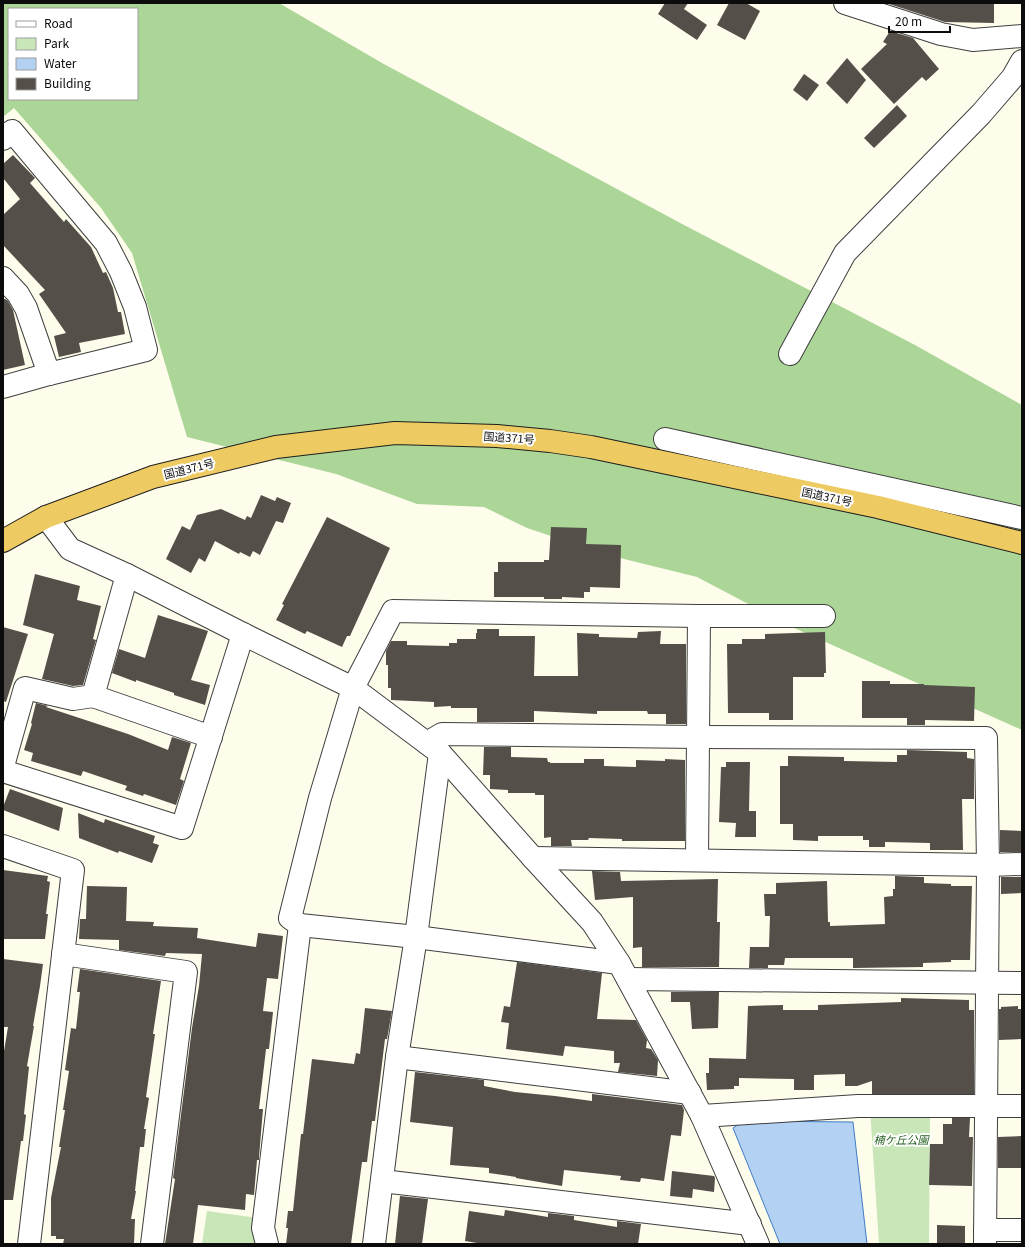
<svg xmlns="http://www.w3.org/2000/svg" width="1025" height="1247" viewBox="0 0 1025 1247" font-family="Georgia,'Noto Sans JP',serif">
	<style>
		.green { fill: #c9e6b8 }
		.forest { fill: #abd698; fill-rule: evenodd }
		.water { fill: #b3d1f2; stroke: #3e7cc5 }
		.building { fill: #544f49 }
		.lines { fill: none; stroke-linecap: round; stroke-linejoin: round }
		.minor-casing { stroke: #3f3f3f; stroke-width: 24 }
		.tertiary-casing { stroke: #3f3f3f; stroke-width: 24 }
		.trunk-casing { stroke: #1d1d1d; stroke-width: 24 }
		.minor { stroke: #fff; stroke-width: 22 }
		.tertiary { stroke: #fff; stroke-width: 22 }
		.trunk { stroke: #eecb62; stroke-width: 22 }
		.labels { text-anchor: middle; stroke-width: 4; stroke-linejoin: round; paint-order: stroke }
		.street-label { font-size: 11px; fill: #0c0c0c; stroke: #fff }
		.park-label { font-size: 11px; font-style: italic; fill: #245f20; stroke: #fff }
	</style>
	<rect width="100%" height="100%" fill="#fefdec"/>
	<!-- green -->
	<g class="green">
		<path d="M870,1109L930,1111L929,1244H879Z"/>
		<path d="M207,1211L258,1218L264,1244H202Z"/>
	</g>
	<!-- forest -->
	<path class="forest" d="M3,3H279L382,63L684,225L915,345L1022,405V730L792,627L697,577L608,555L527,528L484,507L417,504L336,474L187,437L132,253L101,208L14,108L3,117ZM9,9H137V99H9Z"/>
	<!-- water -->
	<path class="water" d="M743,1121L853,1122L867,1244H780L733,1128Z"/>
	<!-- building -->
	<g class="building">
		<path d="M665,3H688L684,9L707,25L697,40L658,14Z"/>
		<path d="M729,3H746L760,11L745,40L717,25Z"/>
		<path d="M886,3H994V23L945,22Z"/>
		<path d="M890,31L913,38L939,69L926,81L922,77L894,104L861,69L887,44L883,42Z"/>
		<path d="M847,58L866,80L847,104L826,83Z"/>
		<path d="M804,74L819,85L807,101L793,90Z"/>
		<path d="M897,105L907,116L874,148L864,138Z"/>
		<path d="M13,155L35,178L30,183L64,222L66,219L91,247L103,273L106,272L113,288L118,312H121L125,334L79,343L81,352L59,357L54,336L66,333L39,294L45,290L3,245V215L20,199L3,178V164Z"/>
		<path d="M3,299H5L8,301L13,310L25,365L3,370Z"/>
		<path d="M261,495L275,501L277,497L291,503L283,523L276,521L260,555L253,551L250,557L240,552L239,554L215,541L205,562L199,558L191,573L166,559L182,526L190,530L197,515L221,509L245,520L247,516L251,518Z"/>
		<path d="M327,517L390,548L350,636H347L342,647L307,631L305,634L276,620L284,605L282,604Z"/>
		<path d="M551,527L587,528L586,544L621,545L620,588L590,587V592H584V598L562,597V599H544V597H494V572H498V562H544V560H549Z"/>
		<path d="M35,574L80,586L77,600L101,606L93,639L96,640L83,685L73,686L42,679L54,634L23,625Z"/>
		<path d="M158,615L208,631L191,680L210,685L205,705L174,695V693L136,680V682L112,673L119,649L145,658Z"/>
		<path d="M3,627L28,634L6,702L3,701Z"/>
		<path d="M477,629H499V636H535L534,676H578L577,633L599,634V637L637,638L638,632L661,631L660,644H686V724H666V714H648L647,711H597V714L534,711V722H477V708H451V706L434,707V702L391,700V688H388V665H386V651L391,641H407V645L449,646V643H457V639H476V633H477Z"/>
		<path d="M825,632L826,673H824V677H793V720H769V713H728L727,644H742V639H765V634Z"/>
		<path d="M862,681H890V684H924V685L975,687L974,721L925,720V725H907V718H862Z"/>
		<path d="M36,703L48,706L46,707L128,734L168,750L172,737L191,743L180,779L184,781L176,805L144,794L143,796L125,790L127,786L83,771L81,776L31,761L33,753L24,750L32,724L31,723Z"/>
		<path d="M484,747H511V757L547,758L548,762H550V763H584V759H604V766L636,767V760L665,761V759L685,760V841H622V839L589,838L588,840H571L572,846H551V837L544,838V795H535V793H508V790L490,789V775H483Z"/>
		<path d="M907,750L967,752V758L974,759V799H962L963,850H930V843L885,842V847H869V840H863V836H818V841L793,840V824H780V766H788V756L844,757V761L897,762V755H907Z"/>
		<path d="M726,762H750L749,811H756V837H735L736,823L719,822L721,767H726Z"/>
		<path d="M10,789L63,808L59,831L3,810V807Z"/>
		<path d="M78,813L104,823L105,819L155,836L153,843L159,845L152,863L119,851L118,853L79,838Z"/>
		<path d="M1000,830L1022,831V852H1000Z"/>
		<path d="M3,870L48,876L47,881L50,882L46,914H48L45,939H3Z"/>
		<path d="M592,871L620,872L621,881L718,879L717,922H720L719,967H642V947L633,948V897L595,900Z"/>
		<path d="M895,876L924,877V883L951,884V886H972L970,960H951V962L923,963V967L853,968V958H785L784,965H768V968H749L750,947H769L770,916H765L764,894H776V883L827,881L828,922H830V926L885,924L884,897L893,896V889H895Z"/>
		<path d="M1001,877H1022V893L1001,894Z"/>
		<path d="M87,886L127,887L126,921L154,922L153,926L198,928L197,938L256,947L258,933L283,936L278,979L267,978L263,1011L273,1012L269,1049H266L259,1109H263L259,1157V1160H257L254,1195L246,1194L245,1210L198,1205L193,1244H165L175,1179L173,1178L192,1028L199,986L202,954L166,953L165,956L119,950V940L79,939L80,919H86Z"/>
		<path d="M3,959L43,964L40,986L33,1026H34L27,1066L29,1067L24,1114L26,1115L23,1141H21L13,1200H3V1057L8,1027H3Z"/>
		<path d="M517,962L602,973L597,1019L636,1020L647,1040L646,1048L651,1049L658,1060L657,1076L618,1072L620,1063H614V1051L565,1046L563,1056L506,1049L509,1023L501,1022L504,1006L510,1007Z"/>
		<path d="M80,969L161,981L153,1034H155L146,1097L149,1098L144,1129H146L144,1147H140L135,1191H136L131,1219H135L134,1244H63L64,1239H56V1236H51V1198L61,1147H59L65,1110H63L69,1071L65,1070L71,1028L76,1029L80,992H77Z"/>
		<path d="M671,992H719L718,1028L692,1029L690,1002H671Z"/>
		<path d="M901,998L969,1000V1010H974V1094H872V1081L857,1086H845V1074L814,1075V1090H794V1079L739,1078V1086H734V1089L707,1090L706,1073H709V1058L746,1059L748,1006L783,1005V1010H818V1005L901,1002Z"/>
		<path d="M1018,1006V1009H1022V1039L999,1040V1009H1001V1007Z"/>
		<path d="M365,1008L392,1011L387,1039H385L375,1121H372L367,1162H362L351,1244H286L288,1228H286L288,1211H293L301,1134H303L312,1059L354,1064L356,1053L360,1054Z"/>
		<path d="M415,1072L484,1080V1086L515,1092L555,1096L592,1101V1094L682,1105L684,1110L681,1136L671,1135L664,1181L641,1178L640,1182L620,1180L621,1176L564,1170L562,1186L516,1178V1177L489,1173V1168L450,1165L453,1127L410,1122Z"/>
		<path d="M952,1118H970L969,1137H973L972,1186L929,1185L930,1144H943V1124H952Z"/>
		<path d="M1022,1136V1168H998V1137Z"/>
		<path d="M672,1171L714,1176L715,1178L714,1192L693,1189L692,1198L670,1196Z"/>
		<path d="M400,1196L428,1199L422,1244H395Z"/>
		<path d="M505,1210L548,1217V1213L574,1216V1220L617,1227V1221L641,1224L638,1244H483L465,1241L469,1211L504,1216Z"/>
		<path d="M937,1225L965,1226V1244H937Z"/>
	</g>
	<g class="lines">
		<!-- minor casing -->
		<g class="minor-casing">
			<g id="minor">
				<path d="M845,3L941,34L973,40L1022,36"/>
				<path d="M3,139L12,131L106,243L121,272L135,307L146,350L49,374L3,387"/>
				<path d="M3,278L18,294L26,308L49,374"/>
				<path d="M790,354L845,253L981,114L1013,77L1022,61"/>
				<path d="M665,439L1022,518"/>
				<path d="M93,696L211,737"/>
				<path d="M427,743L442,734L698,737L986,738L988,865L985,1244"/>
				<path d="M3,766L25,688L73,699L93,696L127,575"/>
				<path d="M3,771L182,828L243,634"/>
				<path d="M3,846L73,870L29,1244"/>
				<path d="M533,858L988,865L1022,864"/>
				<path d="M697,860L699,616"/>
				<path d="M63,954L186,972L152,1244"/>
				<path d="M619,963L416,937L300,925L290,918L320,798L353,688L393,611L699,616H824"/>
				<path d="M628,979L1022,983"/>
				<path d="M397,1057L690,1093"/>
				<path d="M702,1116L858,1106H1022"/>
				<path d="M382,1181L750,1224"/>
				<path d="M985,1230H1022"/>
				<path d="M267,1244L263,1228L300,925"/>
				<path d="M374,1244L397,1057L416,937L440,753"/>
			</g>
		</g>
		<!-- tertiary casing -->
		<g class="tertiary-casing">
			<path id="tertiary" d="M46,517L70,549L127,575L243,634L353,688L440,753L533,858L592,922L619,963L702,1116L758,1244"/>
		</g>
		<!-- trunk casing -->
		<g class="trunk-casing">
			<path id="trunk" d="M3,541L46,517L153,477L276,447L395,433L497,436L550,441L591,447L878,507L1022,543"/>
		</g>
		<!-- minor -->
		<use href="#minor" class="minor"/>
		<!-- tertiary -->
		<use href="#tertiary" class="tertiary"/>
		<!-- trunk -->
		<use href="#trunk" class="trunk"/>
	</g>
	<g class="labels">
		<!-- street labels -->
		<g class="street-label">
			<text transform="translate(509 438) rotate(4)" y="4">国道371号</text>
			<text transform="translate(189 469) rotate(-14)" y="4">国道371号</text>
			<text transform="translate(827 497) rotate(12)" y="4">国道371号</text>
		</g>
		<!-- park labels -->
		<g class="park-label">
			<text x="901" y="1144">楠ケ丘公園</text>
		</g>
	</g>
	<!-- border -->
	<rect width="1025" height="1247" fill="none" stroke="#0c0c0c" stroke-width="8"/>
	<!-- legend -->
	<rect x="8" y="8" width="130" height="92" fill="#ffffff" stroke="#9e9e9e"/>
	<rect x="16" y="21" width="20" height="6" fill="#ffffff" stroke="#9e9e9e"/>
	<text x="44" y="28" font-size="12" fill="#0c0c0c">Road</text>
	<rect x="16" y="38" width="20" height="12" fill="#c9e6b8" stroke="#9e9e9e"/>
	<text x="44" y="48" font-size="12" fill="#0c0c0c">Park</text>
	<rect x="16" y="58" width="20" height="12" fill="#b3d1f2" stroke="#9e9e9e"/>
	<text x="44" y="68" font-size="12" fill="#0c0c0c">Water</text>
	<rect x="16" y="78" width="20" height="12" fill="#544f49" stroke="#9e9e9e"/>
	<text x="44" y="88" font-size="12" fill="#0c0c0c">Building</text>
	<!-- scale -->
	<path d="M889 26v6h61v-6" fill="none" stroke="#0c0c0c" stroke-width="2"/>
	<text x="895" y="26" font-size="12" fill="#0c0c0c" stroke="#ffffff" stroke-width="3" paint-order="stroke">20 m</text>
</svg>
